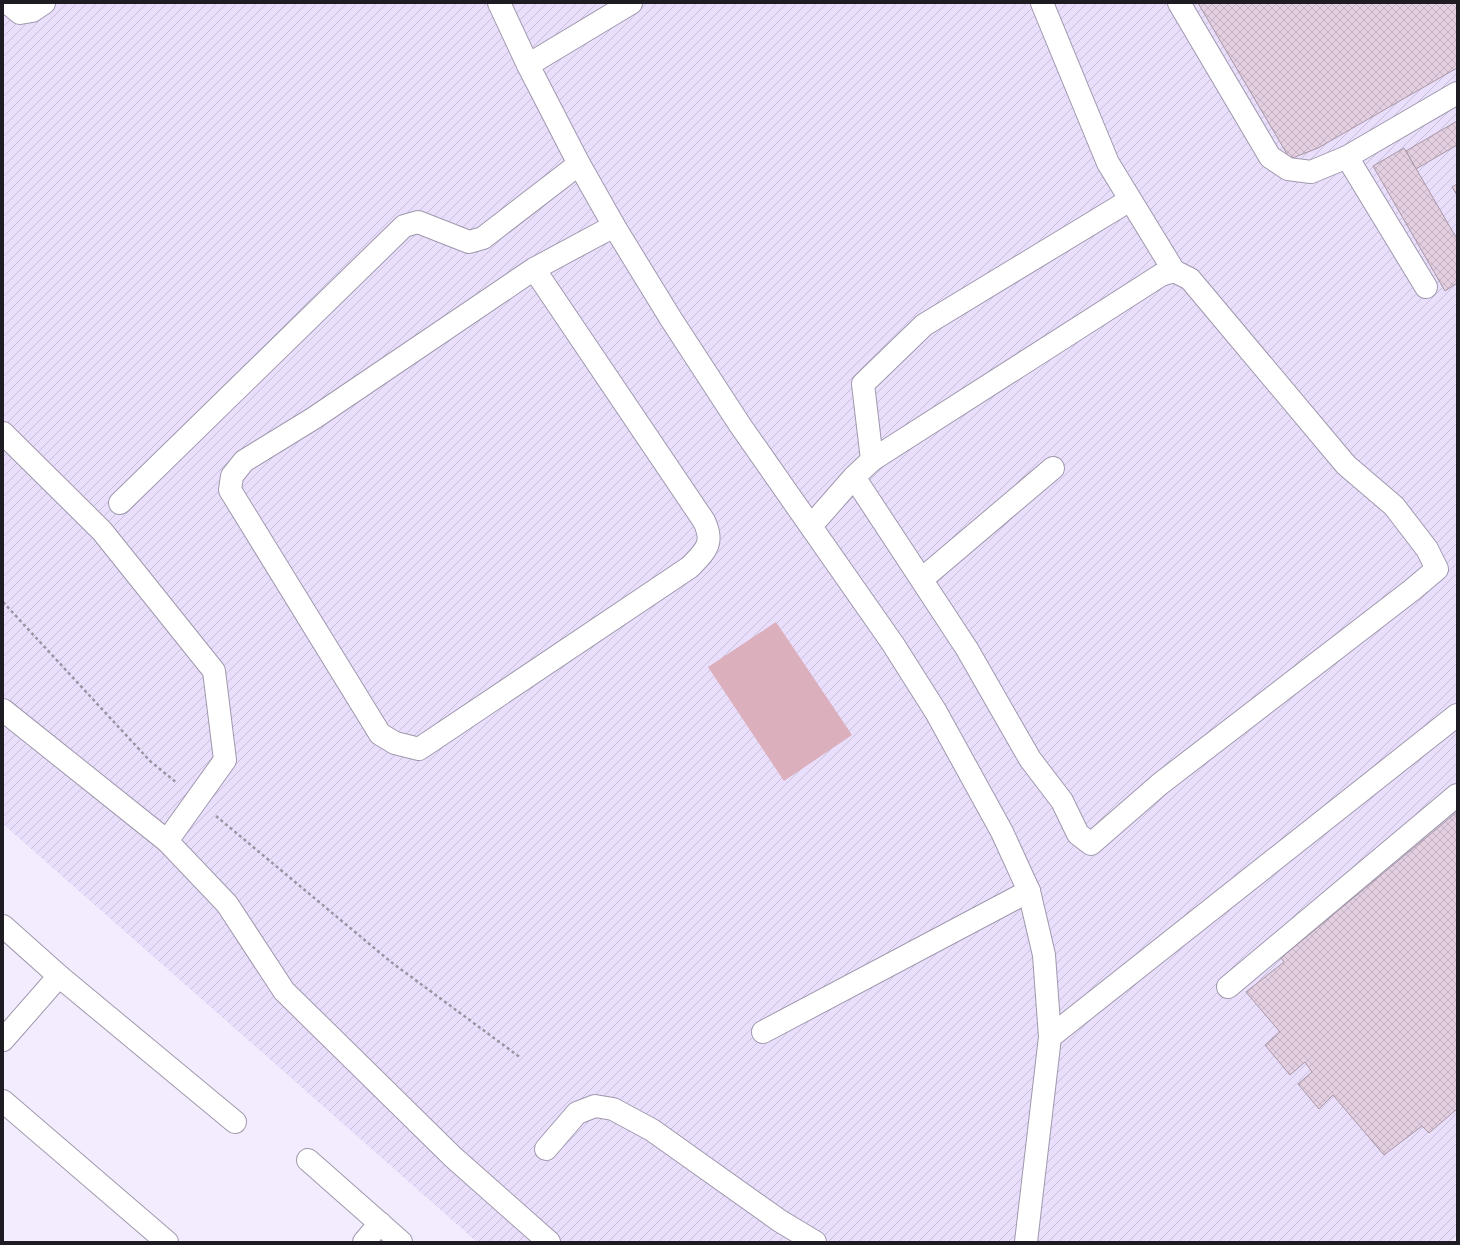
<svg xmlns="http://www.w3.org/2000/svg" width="1460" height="1245" viewBox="0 0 1460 1245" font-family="Figtree,sans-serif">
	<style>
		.industrial { fill: url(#industrial-furrows) }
		.park { fill: #dbafbb }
		.building { fill: url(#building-cross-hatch); stroke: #a997a6 }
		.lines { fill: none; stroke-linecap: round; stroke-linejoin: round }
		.minor-casing { stroke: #a098ad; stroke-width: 24 }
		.path { stroke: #9994a1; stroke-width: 2.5; stroke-dasharray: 3 3; stroke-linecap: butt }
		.minor { stroke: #fff; stroke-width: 22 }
	</style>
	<defs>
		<pattern id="industrial-furrows" width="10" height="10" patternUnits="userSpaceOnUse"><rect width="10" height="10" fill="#e9dffc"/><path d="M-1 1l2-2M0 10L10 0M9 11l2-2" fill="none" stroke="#c7bfd8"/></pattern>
		<pattern id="building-cross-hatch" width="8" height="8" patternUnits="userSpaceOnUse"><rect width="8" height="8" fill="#e3cfe0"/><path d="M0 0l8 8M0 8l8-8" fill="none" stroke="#c2b1c0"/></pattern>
	</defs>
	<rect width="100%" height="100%" fill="#f3ecfe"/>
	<!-- industrial -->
	<path class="industrial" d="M3,3H1457V1236L1450,1242H477L3,824Z"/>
	<!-- park -->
	<path class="park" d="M776,622L852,735L784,781L708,667Z"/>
	<!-- building -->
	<g class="building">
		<path d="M1198,3H1457V68L1318,148L1290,159Z"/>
		<path d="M1457,121V145L1416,169L1406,151Z"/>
		<path d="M1404,148L1457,239V283L1445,291L1373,166Z"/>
		<path d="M1457,184V195L1452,187Z"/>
		<path d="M1457,812V1109L1429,1133L1422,1126L1384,1155L1333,1095L1319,1109L1298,1084L1312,1072L1305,1062L1290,1075L1265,1045L1280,1032L1246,992L1284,962L1281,958Z"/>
	</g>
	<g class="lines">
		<!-- minor casing -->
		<g class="minor-casing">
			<g id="minor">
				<path d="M8,3L20,13L32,11L44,3"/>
				<path d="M499,3L528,65L579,164L614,226L671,319L740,425L893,644L936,712L1002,832L1029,891L1044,955L1050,1037L1026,1242"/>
				<path d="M1042,3L1108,163L1174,271"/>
				<path d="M1179,3L1270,157L1288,169L1311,172L1347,157L1457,93"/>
				<path d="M528,65L631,3"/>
				<path d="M1347,157L1426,287"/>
				<path d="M534,269L704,521C715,544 705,551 690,567L419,749L395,743L380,734L230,490L232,476L244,461L314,418L534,269L614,226"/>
				<path d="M3,433L102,531L214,671L225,760L167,841"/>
				<path d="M872,460L863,384L924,325L1130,200"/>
				<path d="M120,503L404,226L418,222L469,242L483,238L579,164"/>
				<path d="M811,526L854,477L872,460L1161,275L1174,271L1190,279L1346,465L1394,506L1427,549L1437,569L1412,590L1160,784L1091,844L1078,834L1062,801L1030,759L967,649L854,477"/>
				<path d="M922,579L1053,468"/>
				<path d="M3,710L167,841L227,904L284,991L453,1157L549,1242"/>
				<path d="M3,926L59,976L235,1122"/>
				<path d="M1228,987L1457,795"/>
				<path d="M763,1032L1029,891"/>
				<path d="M1050,1037L1457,715"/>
				<path d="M3,1040L59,976"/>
				<path d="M3,1101L167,1242"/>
				<path d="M546,1149L577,1113L595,1106L613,1109L652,1130L780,1221L815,1242"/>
				<path d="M308,1160L401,1242"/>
				<path d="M364,1242L380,1223"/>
			</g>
		</g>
		<!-- path -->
		<g class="path">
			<path d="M3,602L150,761L177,783"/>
			<path d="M216,816L391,962L521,1058"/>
		</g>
		<!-- minor -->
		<use href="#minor" class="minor"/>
	</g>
	<!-- border -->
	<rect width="1460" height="1245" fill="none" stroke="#1e1b23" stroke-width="8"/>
</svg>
